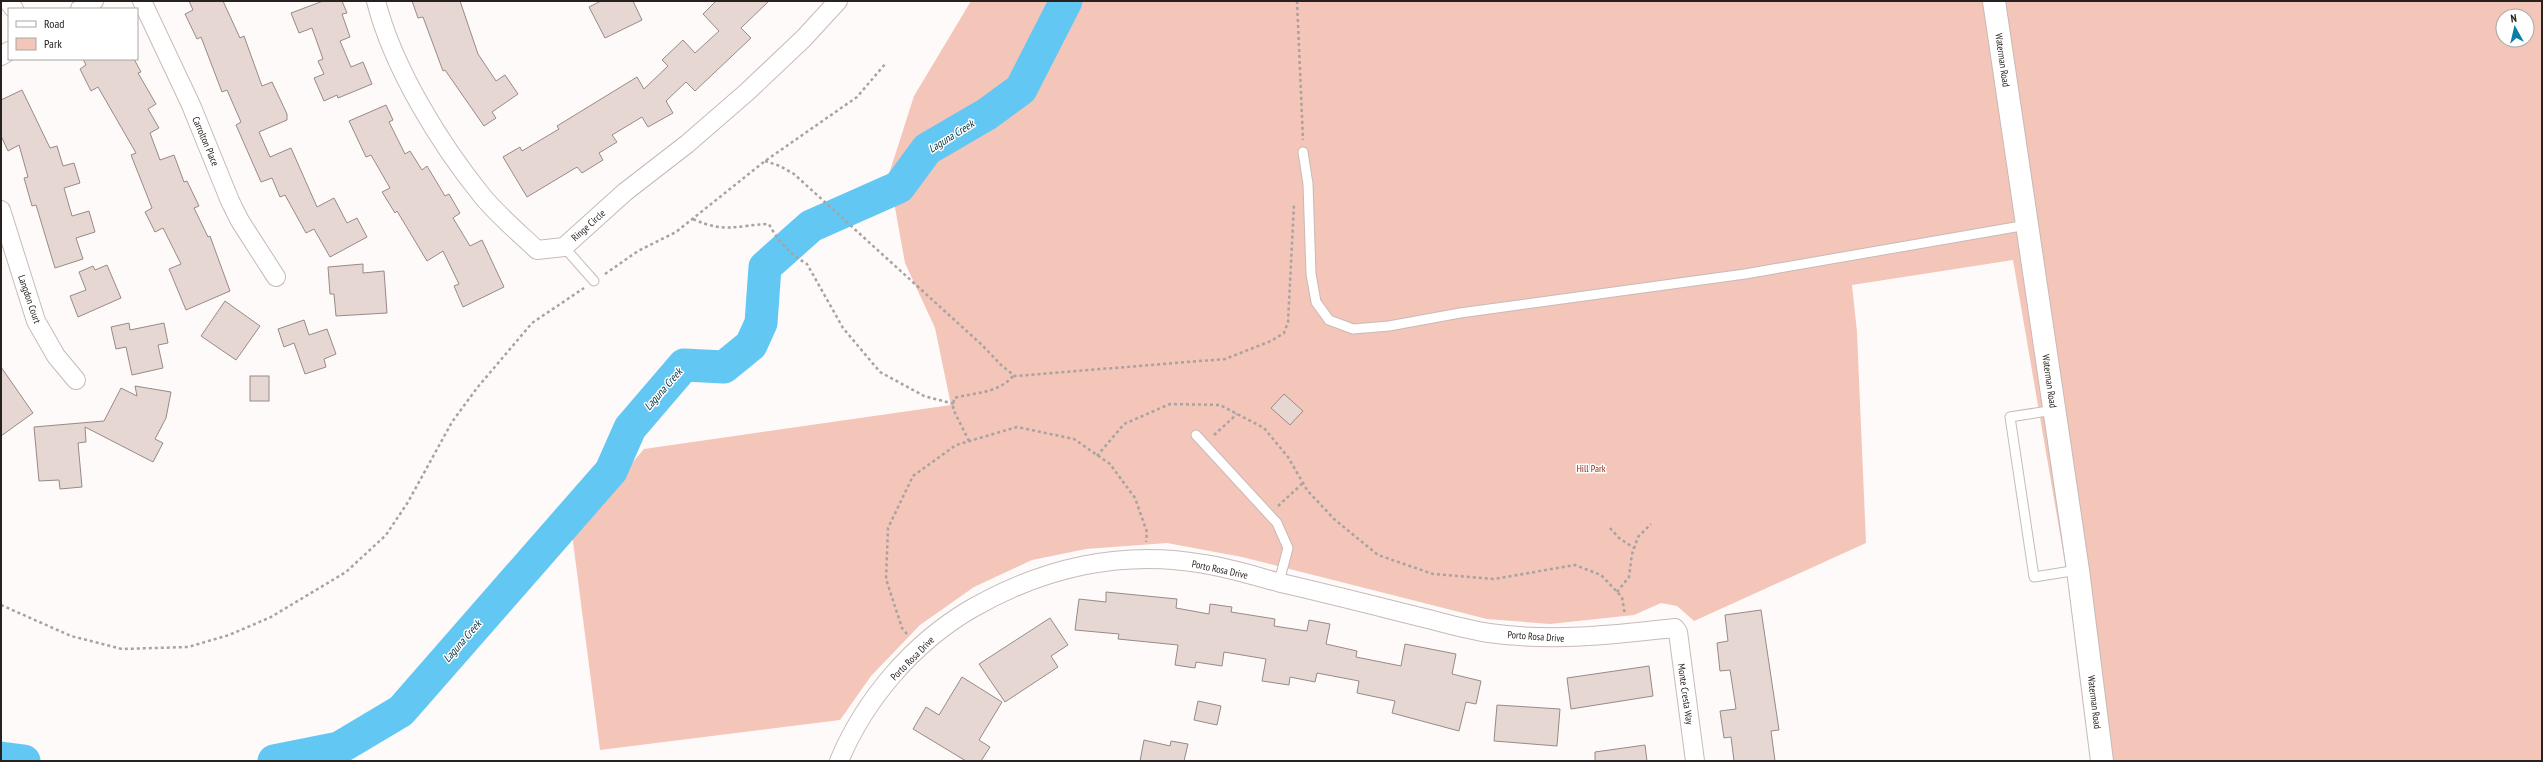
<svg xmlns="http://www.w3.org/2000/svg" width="2543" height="762" viewBox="0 0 2543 762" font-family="'PT Sans Narrow',sans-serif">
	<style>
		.green { fill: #f4c5b9; fill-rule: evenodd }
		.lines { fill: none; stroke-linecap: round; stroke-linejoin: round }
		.river { stroke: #62c8f3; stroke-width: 33 }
		.building { fill: #e6d7d3; stroke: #988a87 }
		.lane-casing { stroke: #c8bab6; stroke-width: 11 }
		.street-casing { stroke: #c8bab6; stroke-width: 20 }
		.secondary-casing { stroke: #c8bab6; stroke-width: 24 }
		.path { stroke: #a6a3a1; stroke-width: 2.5; stroke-dasharray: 3 3; stroke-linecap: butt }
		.lane { stroke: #fff; stroke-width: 9 }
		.street { stroke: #fff; stroke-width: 18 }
		.secondary { stroke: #fff; stroke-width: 22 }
		.labels { text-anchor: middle; stroke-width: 3; stroke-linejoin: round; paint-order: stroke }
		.street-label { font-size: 10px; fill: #272220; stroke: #fff }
		.park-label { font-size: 10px; fill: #8f280d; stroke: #fff }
		.water-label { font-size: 11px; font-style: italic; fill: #002e3f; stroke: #fff }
	</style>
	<rect width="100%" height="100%" fill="#fdfaf9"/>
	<!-- green -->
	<path class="green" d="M971,1H2542V761H2099L2013,260L1852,285L1857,332L1866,543L1694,621L1677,606L1661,603L1634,615L1550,624L1487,619L1242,557L1167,543L1086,549L1032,560L974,587L920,625L871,676L840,720L600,750L572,534L644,449L951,405L935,328L905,263L889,174L914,96ZM2503,16H2527V40H2503Z"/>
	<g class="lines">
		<!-- river -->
		<g class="river">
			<path d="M1,758L24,761"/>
			<path d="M274,761L339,748L401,711L611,471L630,428L684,365L724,367L751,345L761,323L765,267L811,226L899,187L927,149L987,114L1021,89L1066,1"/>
		</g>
	</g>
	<!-- building -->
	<g class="building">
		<path d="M189,1H223L240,38L244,36L262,86L272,82L287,114V120L259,132L270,157L291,148L317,207L334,198L347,223L357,218L367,237L330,257L314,229L306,233L285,195L280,197L272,178L261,182L236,125L241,122L227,90L222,92L201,37L197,39L185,14L193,10Z"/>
		<path d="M323,1H342L347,13L342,14L350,37L340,41L351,67L363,62L372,84L338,98L337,95L324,101L314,78L324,74L318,61L323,59L312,28L299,33L291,13Z"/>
		<path d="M412,1H460L478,54L496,81L505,75L518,94L492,112L496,118L484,126L445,70L443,71L423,17L418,18Z"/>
		<path d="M601,1H633L642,20L605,38L589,7Z"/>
		<path d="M716,1H769L741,28L751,38L695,91L686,82L666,101L673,113L648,127L642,117L612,135L617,142L599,153L603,160L582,173L577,167L527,197L503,157L520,147L522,151L559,129L557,126L637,77L644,89L668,66L662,60L683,40L695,53L719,31L703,14Z"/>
		<path d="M83,59H134L141,72L138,73L156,104L148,109L159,128L150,133L160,160L174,155L184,182L187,181L199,206L194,208L208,237L210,236L230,291L186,310L169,269L181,264L163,228L155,232L145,212L152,208L131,155L136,153L98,87L91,91L80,69L86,65Z"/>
		<path d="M22,90L50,148L57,146L63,166L74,163L80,183L64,188L72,216L89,211L95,232L76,238L83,259L55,268L36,205L32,206L24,178L28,177L19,145L8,151L1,136V100Z"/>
		<path d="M386,105L393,120L389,122L405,154L410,151L422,170L427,166L445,196L449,194L460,213L453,218L470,246L482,240L504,287L463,307L454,286L459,284L443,251L427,261L397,211L395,213L382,192L390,188L371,155L366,157L349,121Z"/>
		<path d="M363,264V273L384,271L387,313L336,316L334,294H330L328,267Z"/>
		<path d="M107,265L121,298L78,317L70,296L86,290L79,272L93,266L95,270Z"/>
		<path d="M225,301L260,326L236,360L201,336Z"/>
		<path d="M304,320L309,335L327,329L336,354L324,359L326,367L305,374L294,343L284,347L278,329Z"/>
		<path d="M129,323L130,330L164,323L168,343L158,345L163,368L132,375L126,347L116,349L111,327Z"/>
		<path d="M1,367L33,413L1,436Z"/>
		<rect x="250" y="376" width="19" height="25"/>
		<path d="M135,386L171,392L166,418L155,439L163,443L153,462L85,427L86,442L78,443L82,487L60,489L59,480L39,481L34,427L104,421L121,388L137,396Z"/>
		<path d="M1284,394L1303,411L1290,425L1271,408Z"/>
		<path d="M1106,592L1177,599L1176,608L1209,614L1210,604L1232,607L1231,612L1275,619L1274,626L1307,631L1309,620L1330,624L1326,644L1357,651L1356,657L1401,666L1405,644L1456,654L1452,674L1481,681L1476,704L1466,702L1459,731L1392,713L1395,701L1357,693L1359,681L1317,673L1315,682L1290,677L1289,685L1262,681L1266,659L1224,652L1222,666L1196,662L1195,668L1175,665L1178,645L1118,639L1119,634L1075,630L1079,599L1106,602Z"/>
		<path d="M1761,610L1779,730L1771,731L1775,761H1734L1731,737L1724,738L1720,711L1736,709L1730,670L1720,671L1717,643L1728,641L1725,615Z"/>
		<path d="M1050,618L1068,645L1051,656L1058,667L1005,702L979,664Z"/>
		<path d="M1649,666L1653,696L1571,709L1567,678Z"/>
		<path d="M962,677L1002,702L979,740L990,747L981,761H966L913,729L926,707L939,715Z"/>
		<path d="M1198,701L1221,706L1217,725L1194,720Z"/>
		<path d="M1497,705L1560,709L1557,746L1494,741Z"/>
		<path d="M1144,740L1170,746L1171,741L1188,744L1184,761H1140Z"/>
		<path d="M1645,745L1647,761H1595V752Z"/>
	</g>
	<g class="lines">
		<!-- lane casing -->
		<g class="lane-casing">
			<g id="lane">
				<path d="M1303,152L1308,184L1311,274L1316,302L1329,320L1353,329L1389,326L1460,313L1745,274L2027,225"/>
				<path d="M564,247L594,281"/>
				<path d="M2054,410L2010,417L2034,577L2078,570"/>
				<path d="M1196,435L1277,523L1288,548L1279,582"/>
			</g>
		</g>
		<!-- street casing -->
		<g class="street-casing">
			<g id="street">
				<path d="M8,1L14,9"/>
				<path d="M142,1L191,105L230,201L240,221L276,277"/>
				<path d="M376,1C393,68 440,144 483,197C499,216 519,233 537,250L564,247L625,192L687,144L747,92L804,38L838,1"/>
				<path d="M80,9L94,1"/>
				<path d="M1,56L9,51"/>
				<path d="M1,210L36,321L56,356L76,380"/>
				<path d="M839,761C865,699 913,643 971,609C1042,568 1122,549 1204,564C1230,568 1255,576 1281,583C1325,593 1368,604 1412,615C1438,621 1463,629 1489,633C1552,642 1612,635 1675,628L1678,632L1695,761"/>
			</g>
		</g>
		<!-- secondary casing -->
		<g class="secondary-casing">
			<path id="secondary" d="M1994,1L2078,570L2102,761"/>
		</g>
		<!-- path -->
		<g class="path">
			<path d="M1297,1L1303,140"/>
			<path d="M765,161L780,166L794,174L982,345L1002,366L1015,376L1225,359L1271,341L1284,333L1288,322L1294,204"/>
			<path d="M693,219C726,234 736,225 769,224C777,240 791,255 807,264L843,328L880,372L924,396L954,404"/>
			<path d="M605,274L638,251L676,232L765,161L857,97L886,63"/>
			<path d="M1214,435L1237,414"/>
			<path d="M969,441L953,409L954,398C976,392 998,394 1014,375"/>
			<path d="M1097,456L1124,424L1170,404L1220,405L1264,428L1288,457L1307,490L1334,519L1378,555L1433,574L1494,579L1575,565L1601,575L1622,597L1625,615"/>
			<path d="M1278,506L1303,483"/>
			<path d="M1610,528L1619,538L1634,548"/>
			<path d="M1617,592L1629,577L1632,554L1638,537L1651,524"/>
			<path d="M1,605L71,636L122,649L188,647L229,635L271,617L346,572L386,535L408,502L452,422L477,388L532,323L584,288"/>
			<path d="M907,634L902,628L886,579L888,528L913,476L956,445L1017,427L1074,439L1110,464L1135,498L1147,532L1146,542"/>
		</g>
		<!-- lane -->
		<use href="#lane" class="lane"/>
		<!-- street -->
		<use href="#street" class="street"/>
		<!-- secondary -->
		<use href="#secondary" class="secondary"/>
	</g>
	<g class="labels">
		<!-- street labels -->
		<g class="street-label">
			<text transform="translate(2003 60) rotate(82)" y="4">Waterman Road</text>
			<text transform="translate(206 141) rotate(67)" y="4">Carrolton Place</text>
			<text transform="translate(588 225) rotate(-42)" y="4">Ringe Circle</text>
			<text transform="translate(30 299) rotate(71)" y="4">Langdon Court</text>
			<text transform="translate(2050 381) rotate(82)" y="4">Waterman Road</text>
			<text transform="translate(1220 569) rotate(12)" y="4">Porto Rosa Drive</text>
			<text transform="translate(1536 636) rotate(4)" y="4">Porto Rosa Drive</text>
			<text transform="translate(912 658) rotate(-45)" y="4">Porto Rosa Drive</text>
			<text transform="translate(1686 694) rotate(82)" y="4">Monte Cresta Way</text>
			<text transform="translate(2095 702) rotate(83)" y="4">Waterman Road</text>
		</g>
		<!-- park labels -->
		<g class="park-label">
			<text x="1591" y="472">Hill Park</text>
		</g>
		<!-- water labels -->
		<g class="water-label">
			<text transform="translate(951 136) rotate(-32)" y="4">Laguna Creek</text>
			<text transform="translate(663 389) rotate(-49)" y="4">Laguna Creek</text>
			<text transform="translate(462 641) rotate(-49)" y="4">Laguna Creek</text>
		</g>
	</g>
	<!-- border -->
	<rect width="2543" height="762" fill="none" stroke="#272220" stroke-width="4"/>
	<!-- legend -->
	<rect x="8" y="8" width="130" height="52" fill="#ffffff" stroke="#a9a7a6"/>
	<rect x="16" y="21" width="20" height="6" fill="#ffffff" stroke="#a9a7a6"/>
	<text x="44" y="28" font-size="12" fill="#272220">Road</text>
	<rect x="16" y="38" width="20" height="12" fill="#f4c5b9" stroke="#a9a7a6"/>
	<text x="44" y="48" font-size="12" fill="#272220">Park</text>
	<!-- north arrow -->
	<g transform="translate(2515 28) rotate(352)"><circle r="19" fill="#ffffff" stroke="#a9a7a6"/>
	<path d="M0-3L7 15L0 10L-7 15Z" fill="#077fa6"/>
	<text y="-6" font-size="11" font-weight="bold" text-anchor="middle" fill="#272220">N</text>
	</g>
</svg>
